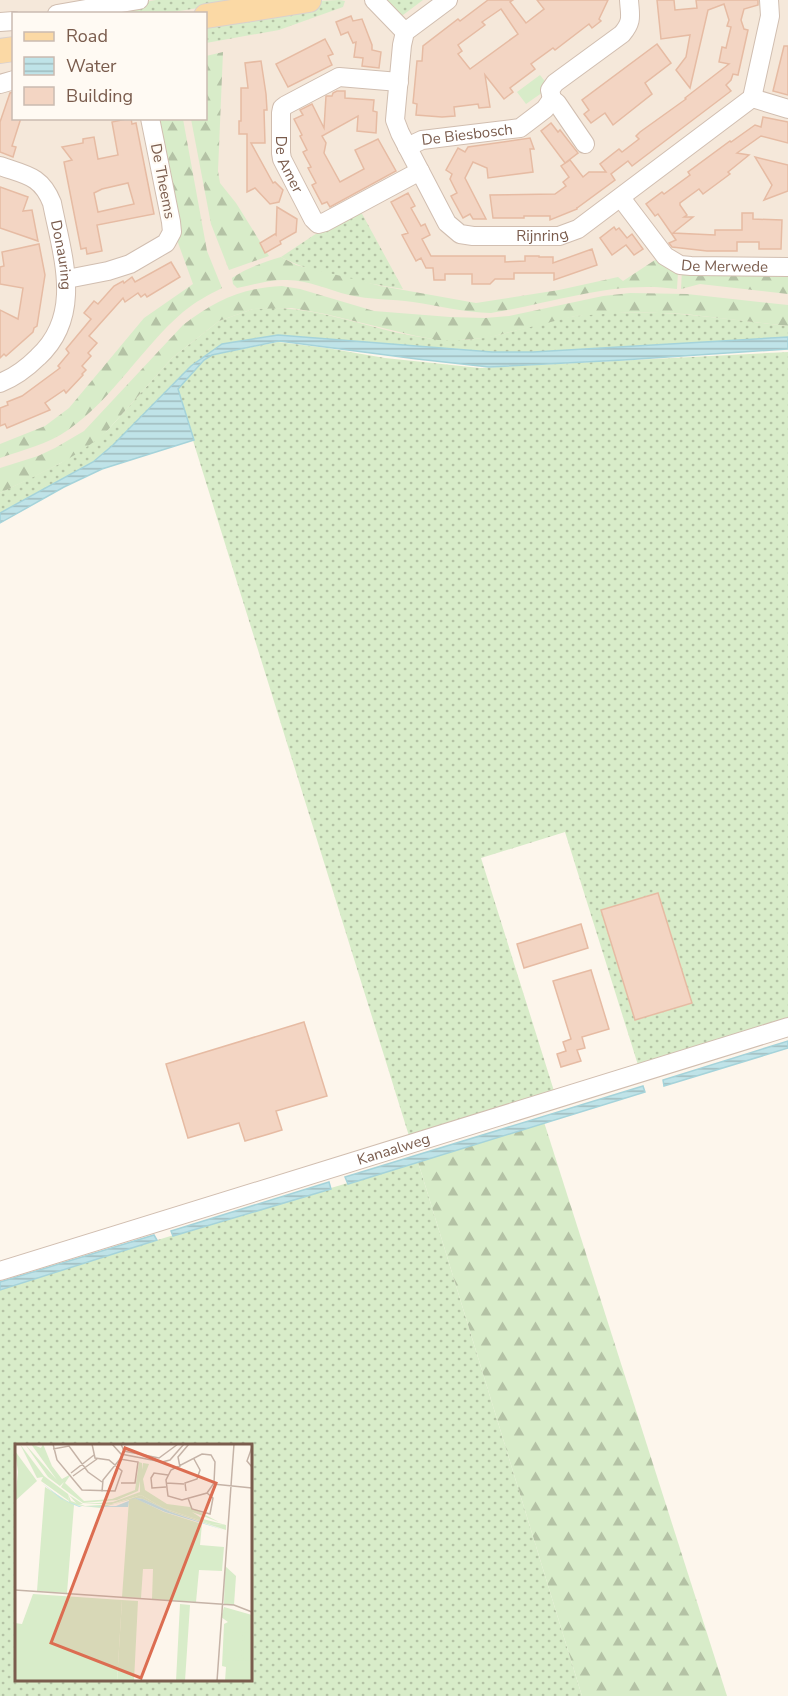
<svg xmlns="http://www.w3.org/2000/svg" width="788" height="1696" viewBox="0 0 788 1696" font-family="'Nunito Sans',sans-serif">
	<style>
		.residential { fill: #f5e8da; fill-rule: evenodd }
		.grass { fill: url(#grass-dots); fill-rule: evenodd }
		.forest { fill: url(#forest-firs) }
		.park { fill: #d8ecc9 }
		.water { fill: url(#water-rules); stroke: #a5d3da; stroke-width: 1.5 }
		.building { fill: #f3d5c3; stroke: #e6bba3; stroke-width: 1.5; fill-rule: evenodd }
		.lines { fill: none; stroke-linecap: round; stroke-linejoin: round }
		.minor-casing { stroke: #d1beb0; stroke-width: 20 }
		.major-casing { stroke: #dad1cd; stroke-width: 26 }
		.minor { stroke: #fff; stroke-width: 18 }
		.major { stroke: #fbd9a5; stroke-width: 24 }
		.labels { text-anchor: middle; stroke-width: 4.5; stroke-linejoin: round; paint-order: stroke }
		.street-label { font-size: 15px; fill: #7a5c4d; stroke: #fffaf3 }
		.inset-road { fill: none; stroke: #c5b3a7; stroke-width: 1.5 }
		.view { fill: #dc6d51; fill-opacity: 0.15; stroke: #dc6d51; stroke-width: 3 }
		.inset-edge { fill: none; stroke: #7a5c4d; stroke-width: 3 }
	</style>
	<defs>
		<pattern id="grass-dots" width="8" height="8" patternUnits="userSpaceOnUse" patternTransform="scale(1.5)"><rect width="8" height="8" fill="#d8ecc9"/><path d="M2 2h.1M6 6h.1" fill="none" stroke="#b4c2a5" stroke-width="1.8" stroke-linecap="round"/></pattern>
		<pattern id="forest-firs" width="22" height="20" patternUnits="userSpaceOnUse" patternTransform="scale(1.5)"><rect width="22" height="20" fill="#d8ecc9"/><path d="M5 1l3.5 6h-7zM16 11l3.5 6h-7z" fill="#b4c2a5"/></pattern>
		<pattern id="water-rules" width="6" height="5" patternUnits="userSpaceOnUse" patternTransform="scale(1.5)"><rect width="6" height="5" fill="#bfe3e8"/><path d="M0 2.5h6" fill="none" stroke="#a0bbbe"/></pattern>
	</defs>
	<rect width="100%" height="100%" fill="#fdf6ec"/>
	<!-- residential -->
	<path class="residential" d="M0,0H788V339L512,355L280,336L191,358L0,511ZM14,14H206V118H14Z"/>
	<!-- grass -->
	<g class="grass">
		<path d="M156,0H248L167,13L74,14Z"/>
		<path d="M339,0L345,1L343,7L279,30L206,43V23L318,1Z"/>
		<path d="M384,0H423L399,18Z"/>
		<path d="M360,210L403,289C365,283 314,275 281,257L314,235Z"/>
		<path d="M272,308C336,308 396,342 460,340C500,339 536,322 575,316C646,306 718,318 788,326V337L533,352H492L278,335L222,344L191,366L113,445L93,462L0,513V493L59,464L107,431L172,358L219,321L253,309Z"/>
		<path d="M278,342L327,348L385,358L480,368L788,352V1020L638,1065L565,832L481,858L554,1091L409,1136L177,389L204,360L212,355Z"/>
		<path d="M418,1162L582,1696H0V1290L164,1238ZM16,1446H250V1680H16Z"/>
	</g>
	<!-- forest -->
	<g class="forest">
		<path d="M223,52L218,171L220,183L236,203L269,256L229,270L211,224L191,119L206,118V56Z"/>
		<path d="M153,119H183L207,251L222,288C208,295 195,302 183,312C141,348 114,398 68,430C48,444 23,450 0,458V444L45,426L69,408L144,318L193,284L177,240Z"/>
		<path d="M281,257L296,265L337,275L381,286L476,303L559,290L618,277L623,281L658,258L678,272L677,289C614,280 553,303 491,313C464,312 439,306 413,302C392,299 370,300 349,295C328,290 309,280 287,280C270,279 253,285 237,288L233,284L232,278C247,268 264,262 281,257Z"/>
		<path d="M682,269L788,271V294L700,284L681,289Z"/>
		<path d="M282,286L300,289L374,311L450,317L485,318L509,316L603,296L630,293L687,294L788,305V326L685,314L633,312L575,316L486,338L460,340H438L416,336L325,314L292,308L253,309L219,321L172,358L107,431C76,459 37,475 0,493V468L38,456L55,448L84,431L183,325C215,301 241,288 282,286Z"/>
		<path d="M544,1122L727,1696H582L418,1162Z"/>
	</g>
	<!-- park -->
	<path class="park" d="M540,75L547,84L546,90L526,104L517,92Z"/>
	<!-- water -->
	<g class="water">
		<path d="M278,335L492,352H533L788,337V349L623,360L489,367L417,359L279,341L212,355L204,360L178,389L194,440L102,469L64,487L0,523V513L93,462L113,445L191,366L222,344Z"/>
		<path d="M788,1041V1048L664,1086L663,1080Z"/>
		<path d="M643,1086L645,1092L348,1184L345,1177Z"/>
		<path d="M329,1182L331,1189L173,1236L171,1231Z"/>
		<path d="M154,1235L157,1240L0,1290V1282Z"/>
	</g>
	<!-- building -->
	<g class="building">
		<path d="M488,0H513L510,2L526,23L544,9L537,0H608L599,19L601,21L592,28L589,24L555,50L553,48L531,64L535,69L510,88L513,92L504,99L485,75L490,107L479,108L478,104L454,107L455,116L442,117L416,115L417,104L413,103L417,61H422L423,46L458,19L460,21ZM501,9L518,34L470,69L458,54L462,51L458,45L485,25L482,22Z"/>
		<path d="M657,0H674L675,10L697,8L696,0H758V5L744,9L741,20L744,29L748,30L738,75L733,74L731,80L726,85L731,91L632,166L628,161L611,174L615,180L577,208V207V209L550,220V216H524V218H493L490,195L555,194L566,186L563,182L569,177L561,166L570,160L583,177L589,172H606L600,164L619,149L622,152L639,139L636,136L640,132L686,99L685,98L729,64L719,62L722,47L726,48L731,27L727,26L729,20L724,4L708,10L690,88L676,70L686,57L690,35L661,39Z"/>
		<path d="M351,16L353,21L362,19L372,45V50L381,52L379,68L362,66L363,58L354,57L356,42L353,43L348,32L341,35L336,22Z"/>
		<path d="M325,39L333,54L328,56L332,65L288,87L276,64Z"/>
		<path d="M657,44L671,63L645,83L652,94L613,125L605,113L591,123L584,114L589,110L582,100Z"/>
		<path d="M784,46H788V95L773,91Z"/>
		<path d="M261,61L266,94L267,110H264L265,143H251L273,183L275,182L283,190L279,202L270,204L255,188L247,192V134H239V121H241V88H248L245,63Z"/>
		<path d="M337,91H345V98L374,100L373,111L377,112L376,133L357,131L358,116L322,136L326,143L324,153L340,182L364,169L355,150L378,139L396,171L330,207L327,202L322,204L312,185L316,183L308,168L311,167L303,152L307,150L300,136L302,135L294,119L303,115L300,110L312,104L324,128L326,96H332L333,93Z"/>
		<path d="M14,92V118H21L12,146L16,147L13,157L0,152V122L10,93Z"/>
		<path d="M763,117L788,122V143L761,136L737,153L749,155L728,172L730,174L703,194L699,189L680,203V205L687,215L684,217H693L673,233L715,235V230H742V213H753V219L782,220L781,249H759V242H737V251H707L672,247L669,243L676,240L658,214L655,216L646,204L662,192L664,194L690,175L688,172L730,141L731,142L755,125L761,127Z"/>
		<path d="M131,118L132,124L136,123L154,214L97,225L102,251L87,254L86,248L81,249L64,162L72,160L62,147L83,143V139L94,137L98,159L118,155L112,122ZM128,183L134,204L98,212L94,193L102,189Z"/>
		<path d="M551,123L558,132L560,130L578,153L565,163L541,131Z"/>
		<path d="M530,138L534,149H530L533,172L488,178L487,168L473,162L465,178L486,219H473L470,214L463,218L451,196L457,193L450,179L452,174L446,170L458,148L465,152L468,147Z"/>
		<path d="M755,157L788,165V191L764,200L772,185Z"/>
		<path d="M0,187L28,197L23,211L32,210L38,241L0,228Z"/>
		<path d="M408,193L415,206L411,208L421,226L425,224L430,235L422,239L431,256H505V262L525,261V256H539V257H553V263L592,249L597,265L554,280V273H514V279H495L490,284H472V274H445V280H434L433,268H426L421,258L416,261L402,235L408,233L391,202Z"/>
		<path d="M277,207L297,219L296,232L280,241L281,244L265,253L260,243L275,234L276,235Z"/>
		<path d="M614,227L616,230L619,228L627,238L632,234L643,249L634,255L626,245L612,255L600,238Z"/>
		<path d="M39,244L45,275L37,326L34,328L33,332L6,356L4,354L0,358V310L18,319L23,288L0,284V267L4,266L2,252Z"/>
		<path d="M171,262L180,277L147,297L145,294L141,297L138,293L125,302L123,298L89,336L97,343L88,353L91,356L82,366L86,370L82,374L83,375L66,393L64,390L45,403L50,410L7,428L5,424L0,426V408L8,405L7,402L22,396L60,368L58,366L69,353L66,349L91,319L84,313L94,301L98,304L114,286L123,281L124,283L132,277L135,282Z"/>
		<path d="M658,893L692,1003L635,1020L601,910Z"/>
		<path d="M581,924L588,948L524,968L517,944Z"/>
		<path d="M591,970L609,1029L582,1037L585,1048L577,1050L581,1061L561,1067L557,1054L566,1051L563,1042L571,1039L553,981Z"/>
		<path d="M304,1022L327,1096L276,1111L282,1130L269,1134L245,1141L239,1123L188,1138L166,1064Z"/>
	</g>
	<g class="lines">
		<!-- minor casing -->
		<g class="minor-casing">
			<g id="minor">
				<path d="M374,0L405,32"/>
				<path id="s1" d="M448,0L405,32L402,45L396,109L395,120L400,133L447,223L460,234L473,236H559L578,229L752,98L770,16L769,0"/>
				<path d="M57,14L139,0"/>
				<path d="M0,22L14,21"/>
				<path id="s2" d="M399,82L339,77L286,105L282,108L281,113V153L282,159L313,219L318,224L325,222L420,171"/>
				<path d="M0,84L14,80"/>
				<path d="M752,98L788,109"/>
				<path d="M585,144L557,103L552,99L550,90L555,83L622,34C633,21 630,16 629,0"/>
				<path id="s3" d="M407,147L422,140L520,128L545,109L552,99"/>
				<path id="s4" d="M0,166C25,175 41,175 52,203C62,255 84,315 38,357C27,368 15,377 0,383"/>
				<path id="s5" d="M621,198L665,256L680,265L691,266L788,267"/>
				<path d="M67,279L108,271L130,264L166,243L172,232L171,222L150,118"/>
				<path id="s6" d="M0,1271L788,1027"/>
			</g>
		</g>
		<!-- major casing -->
		<g class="major-casing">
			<g id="major">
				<path d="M206,16L309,0"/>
				<path d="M0,51L14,49"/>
			</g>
		</g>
		<!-- minor -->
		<use href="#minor" class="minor"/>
		<!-- major -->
		<use href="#major" class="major"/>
	</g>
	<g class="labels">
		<!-- street labels -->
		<g class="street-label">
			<text dy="5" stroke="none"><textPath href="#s3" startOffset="62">De Biesbosch</textPath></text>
			<text dy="5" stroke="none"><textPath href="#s2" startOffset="183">De Amer</textPath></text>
			<text transform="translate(163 181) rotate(79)" y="5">De Theems</text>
			<text dy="5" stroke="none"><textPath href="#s1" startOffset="357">Rijnring</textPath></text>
			<text dy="5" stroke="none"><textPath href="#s4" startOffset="120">Donauring</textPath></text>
			<text dy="5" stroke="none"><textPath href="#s5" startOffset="135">De Merwede</textPath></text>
			<text dy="5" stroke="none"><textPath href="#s6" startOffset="412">Kanaalweg</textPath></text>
		</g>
	</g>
	<!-- overview -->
	<g transform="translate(15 1444)">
		<rect width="237" height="237" fill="#fdf6ec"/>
		<path d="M30,43L54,58L53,50L56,57L70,62L99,60L126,51L148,64L196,80L211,81V86L156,68L128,55L120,54L149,68L187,80L185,101L209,103L207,127L184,126L181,158L137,155L138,125H128L126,154L107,153L114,56L85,64L59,61L52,149L22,147ZM210,122L221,132L219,161L209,160ZM18,150L107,156L102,237H0V179L7,180ZM165,160L175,161L170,237H161ZM209,163L237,171V237H210L211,223L207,222L209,180L213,178L206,173Z" fill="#d8ecc9"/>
		<path d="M5,0L29,32L53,50L54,57L26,37L28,33L22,34ZM10,0L42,36L16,0L26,4L28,0L37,22L47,35L56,30L50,39L69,57L97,55L120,46L124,18L127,19V26L128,19L134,20L128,35L130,46L152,60L175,63L204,78L177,68L188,75L211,81L196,80L148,64L126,51L97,60H62L54,51L68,60L98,58L125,48V37L123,47L102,56L68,59L46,43L49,38L45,42L33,33ZM0,7L22,37L0,57L3,28ZM107,156L123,157L119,237H102Z" fill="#d8ecc9"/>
		<path d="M211,188L228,189L226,214L209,213ZM230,188L237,189V215L228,214ZM217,216L237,217V233L217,232Z" fill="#d8ecc9"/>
		<path d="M27,39L49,56L67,63L101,62L121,54L128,55L156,68L209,86L150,68L119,54L114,57L113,63H64L46,55Z" fill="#bfe3e8"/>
		<path class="inset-road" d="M38,0L42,16L67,46L100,47L107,27L94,16L80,14L77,0M97,0L106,10L147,18L155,16L169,0M106,0L109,7L144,14L163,0M237,3L232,17L237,23M38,5L54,2L73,28L87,38M187,10L196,11L200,18L199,39L192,49L167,56L153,52L151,36L156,26ZM165,23L163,13L174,0M56,29L79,11M58,32L82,15M151,39L169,40M198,40L237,44M151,43L137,44L136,34L139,29L153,31M171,47L170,39L182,35L185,26L179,15M87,48L88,36L105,15L123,18L120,39H106M173,54L177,65L195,70L198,54L192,49M0,146L219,161L237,168M202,237L219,0"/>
		<path class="view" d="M110,4L201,39L126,234L36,199Z"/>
		<rect width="237" height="237" class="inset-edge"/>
	</g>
	<!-- legend -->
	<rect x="12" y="12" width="195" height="108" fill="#fffaf3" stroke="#cabbb1" stroke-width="1.5"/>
	<rect x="24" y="32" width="30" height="9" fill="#fbd9a5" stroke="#cabbb1" stroke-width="1.5"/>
	<text x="66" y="42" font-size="18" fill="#7a5c4d">Road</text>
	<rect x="24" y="57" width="30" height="18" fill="url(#water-rules)" stroke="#cabbb1" stroke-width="1.5"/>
	<text x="66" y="72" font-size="18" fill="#7a5c4d">Water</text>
	<rect x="24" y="87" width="30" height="18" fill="#f3d5c3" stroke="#cabbb1" stroke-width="1.5"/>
	<text x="66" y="102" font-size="18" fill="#7a5c4d">Building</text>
</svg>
